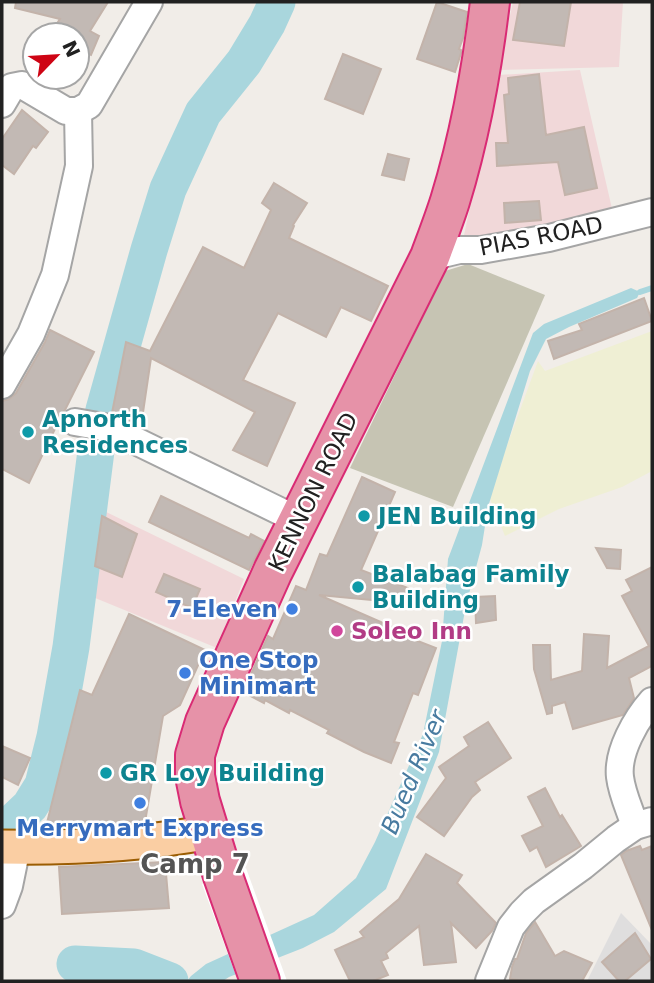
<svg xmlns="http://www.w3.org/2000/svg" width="654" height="983" viewBox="0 0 654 983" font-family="'DejaVu Sans',sans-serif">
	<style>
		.residential { fill: #dfdede }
		.commercial { fill: #f1d8d9 }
		.construction { fill: #c6c4b3 }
		.farmland { fill: #efefd4 }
		.water { fill: #a9d6dd }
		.pier { fill: #fff }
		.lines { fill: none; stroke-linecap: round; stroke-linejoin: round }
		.stream { stroke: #a9d6dd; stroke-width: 6 }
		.river { stroke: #a9d6dd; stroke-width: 37 }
		.building { fill: #c2b9b4; stroke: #c3b3aa; stroke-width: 2 }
		.minor-casing { stroke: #a5a5a5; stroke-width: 30 }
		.major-casing { stroke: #9b5d03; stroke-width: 37 }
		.highway-casing { stroke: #d92b74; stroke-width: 42 }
		.minor { stroke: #fff; stroke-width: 26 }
		.major { stroke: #facea3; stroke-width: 33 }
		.highway { stroke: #e692a8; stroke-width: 38 }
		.culture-dot { fill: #0f9aa8; stroke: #fff; stroke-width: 2.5 }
		.shop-dot { fill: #3f7fe0; stroke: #fff; stroke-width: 2.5 }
		.hotel-dot { fill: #d1479c; stroke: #fff; stroke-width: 2.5 }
		.labels { text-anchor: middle; stroke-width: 5; stroke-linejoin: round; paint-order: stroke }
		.street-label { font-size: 23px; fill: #212121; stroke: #fff }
		.culture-label { font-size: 23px; font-weight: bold; fill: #0d838f; stroke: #fff; text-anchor: start }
		.shop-label { font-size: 23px; font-weight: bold; fill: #366cbe; stroke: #fff; text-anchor: end }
		.hotel-label { font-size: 23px; font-weight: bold; fill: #b23c85; stroke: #fff; text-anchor: start }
		.water-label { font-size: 24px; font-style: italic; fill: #487ba0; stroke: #fff }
		.quarter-label { font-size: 26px; font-weight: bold; fill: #545454; stroke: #fff }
	</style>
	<rect width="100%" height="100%" fill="#f1ede8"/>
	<!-- residential -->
	<path class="residential" d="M621,913L652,945V981H587Z"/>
	<!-- commercial -->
	<g class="commercial">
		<path d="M513,2H623L619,67L498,70Z"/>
		<path d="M580,70L613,213L463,240L498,75Z"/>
		<path d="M98,508L244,579L217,648L83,593Z"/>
	</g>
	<!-- construction -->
	<path class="construction" d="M468,264L545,295L453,507L350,468L445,271Z"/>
	<!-- farmland -->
	<path class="farmland" d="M652,331V471L622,487L559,509L505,536L490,499L505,451L538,361L545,371Z"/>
	<!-- water -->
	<path class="water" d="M631,288L640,292L637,298L569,327L546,339L530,371L488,507L482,545L466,605L439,752L386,889L334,932L303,948L229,977L223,981H187L191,976L206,964L314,915L356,878L375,842L423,734L442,641L448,559L533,333L544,324Z"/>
	<!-- pier -->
	<path class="pier" d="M246,868L287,981H238L202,884Z"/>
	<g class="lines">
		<!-- stream -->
		<path class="stream" d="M640,292L652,288"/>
		<!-- river -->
		<g class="river">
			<path d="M7,828L30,806L43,785L55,737L71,647L97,443L104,410L149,250L168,189L203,113L244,62L267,24L277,2"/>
			<path d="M75,964L134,967L170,981"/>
		</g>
	</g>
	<!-- building -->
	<g class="building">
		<path d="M16,2H108L90,31L99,36L91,55L77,48V35H49L60,19L15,8Z"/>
		<path d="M437,2L467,12L463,38L459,49L461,50V53L455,72L417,59Z"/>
		<path d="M520,2H571L564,46L513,40Z"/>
		<path d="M343,54L381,69L363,114L325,99Z"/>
		<path d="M539,74L546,135L584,127L597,188L565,195L558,162L497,166L496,143H508L504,95L509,94L508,78Z"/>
		<path d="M22,110L48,132L36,148L33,146L14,174L2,165V139Z"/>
		<path d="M388,154L409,159L404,180L382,175Z"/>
		<path d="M274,183L307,203L293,225L294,226L289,238L388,286L371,321L341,307L326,337L278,313L243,380L295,403L267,466L233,450L255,412L151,358L141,426L112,413L126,342L150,351L203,247L244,268L271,210L262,203Z"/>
		<path d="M539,201L541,220L505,223L504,203Z"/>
		<path d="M644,298L652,321L554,359L548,341L582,330L579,324Z"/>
		<path d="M50,330L94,352L65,410L63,412L29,483L2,469V401L9,399L16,393L45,342Z"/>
		<path d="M362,477L395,492L361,570L408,588L403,603L319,595L399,630L397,633L436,648L418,695L413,693L394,742L399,743L391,763L364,752L327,733L329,730L290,710L289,713L265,700L264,703L243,692L268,636L273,639L296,586L306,590L320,554L327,556Z"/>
		<path d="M161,496L249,538L251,534L264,541L249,570L149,522Z"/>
		<path d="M102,516L137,534L122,577L95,566Z"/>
		<path d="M596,548L621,550L620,569L607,568Z"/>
		<path d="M652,567V666L629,678L634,698L623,715L573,729L565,702L552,706V713L547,714L534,669L533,645H550L551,680L582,671L584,634L609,636L607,668L649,646L622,596L632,591L626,580Z"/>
		<path d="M164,574L200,589L192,608L156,592Z"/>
		<path d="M495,596L496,620L476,623L475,597Z"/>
		<path d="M129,614L205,650L180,705L163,716L145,822L79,827H46L80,690L92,695Z"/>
		<path d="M488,722L511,758L475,782L480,790L472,797L444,836L417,817L446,778L439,767L469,746L464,737Z"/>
		<path d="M2,746L30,758L18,785L2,777Z"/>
		<path d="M545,788L560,817L562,815L581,846L546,867L537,847L530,851L522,836L543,826L528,797Z"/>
		<path d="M640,846L642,850L652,846V930L621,855L626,851Z"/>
		<path d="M426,854L462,875L457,883L496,923L492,931L476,948L451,923L456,962L424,965L419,926L386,953L388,958L381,961L388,975L373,981H350L335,950L364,937L360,932L399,899Z"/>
		<path d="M165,862L169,908L62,914L59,867Z"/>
		<path d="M535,922L555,956L564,951L592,963L582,981H526L510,979L512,967L515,959H517L526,933Z"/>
		<path d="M635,933L651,959L625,981H619L602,962Z"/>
	</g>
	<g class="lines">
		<!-- minor casing -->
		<g class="minor-casing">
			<g id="minor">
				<path d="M2,104L12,87L22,85L66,111H78L89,105L149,2"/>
				<path d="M430,257L459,250H481L549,238L652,212"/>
				<path d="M2,385L31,334L55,275L79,166L78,111"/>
				<path d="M75,422L109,428L298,520"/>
				<path d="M635,826C630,810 622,794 620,777C617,752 636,719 652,701"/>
				<path d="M2,905L9,886L17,847"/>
				<path d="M489,981L511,927L522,913L534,901L583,866L616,839L635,826L652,821"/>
			</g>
		</g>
		<!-- major casing -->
		<g class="major-casing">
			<path id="major" d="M2,847C71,848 141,845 209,832"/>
		</g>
		<!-- highway casing -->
		<g class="highway-casing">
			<path id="highway" d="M260,981L223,876L200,801L195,776V755L205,722L273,571L430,257C437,238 444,220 450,201C470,136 482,69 490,2"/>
		</g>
		<!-- minor -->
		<use href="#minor" class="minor"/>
		<!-- major -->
		<use href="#major" class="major"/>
		<!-- highway -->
		<use href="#highway" class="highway"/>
	</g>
	<!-- markers -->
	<g class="culture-dot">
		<circle cx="28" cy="432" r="7"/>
		<circle cx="364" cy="516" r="7"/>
		<circle cx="358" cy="587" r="7"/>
		<circle cx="106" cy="773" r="7"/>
	</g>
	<g class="shop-dot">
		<circle cx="292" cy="609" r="7"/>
		<circle cx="185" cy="673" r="7"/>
		<circle cx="140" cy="803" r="7"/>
	</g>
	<circle class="hotel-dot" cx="337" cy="631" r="7"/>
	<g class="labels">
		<!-- street labels -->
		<g class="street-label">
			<text transform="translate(541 236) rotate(-11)" y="8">PIAS ROAD</text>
			<text transform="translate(313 492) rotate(-64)" y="8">KENNON ROAD</text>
		</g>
		<!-- culture labels -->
		<g class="culture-label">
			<text x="42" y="427">Apnorth<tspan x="42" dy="26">Residences</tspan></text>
			<text x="378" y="524">JEN Building</text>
			<text x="372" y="582">Balabag Family<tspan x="372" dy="26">Building</tspan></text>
			<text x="120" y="781">GR Loy Building</text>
		</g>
		<!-- shop labels -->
		<g class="shop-label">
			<text x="278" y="617">7-Eleven</text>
			<text x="199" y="668" text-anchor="start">One Stop<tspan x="199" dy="26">Minimart</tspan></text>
			<text x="140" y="836" text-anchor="middle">Merrymart Express</text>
		</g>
		<!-- hotel labels -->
		<g class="hotel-label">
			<text x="351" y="639">Soleo Inn</text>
		</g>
		<!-- water labels -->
		<g class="water-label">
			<text transform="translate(414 772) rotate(-67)" y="8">Bued River</text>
		</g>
		<!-- quarter labels -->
		<g class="quarter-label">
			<text x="195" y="873">Camp 7</text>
		</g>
	</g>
	<!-- border -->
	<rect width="654" height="983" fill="none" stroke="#212121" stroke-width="7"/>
	<!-- north arrow -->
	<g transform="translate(56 56) rotate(65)"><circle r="33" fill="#ffffff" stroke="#a6a6a6" stroke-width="2"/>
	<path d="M0-5L12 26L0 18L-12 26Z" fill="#ce0414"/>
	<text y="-10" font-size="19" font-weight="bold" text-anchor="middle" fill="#212121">N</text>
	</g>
</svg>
